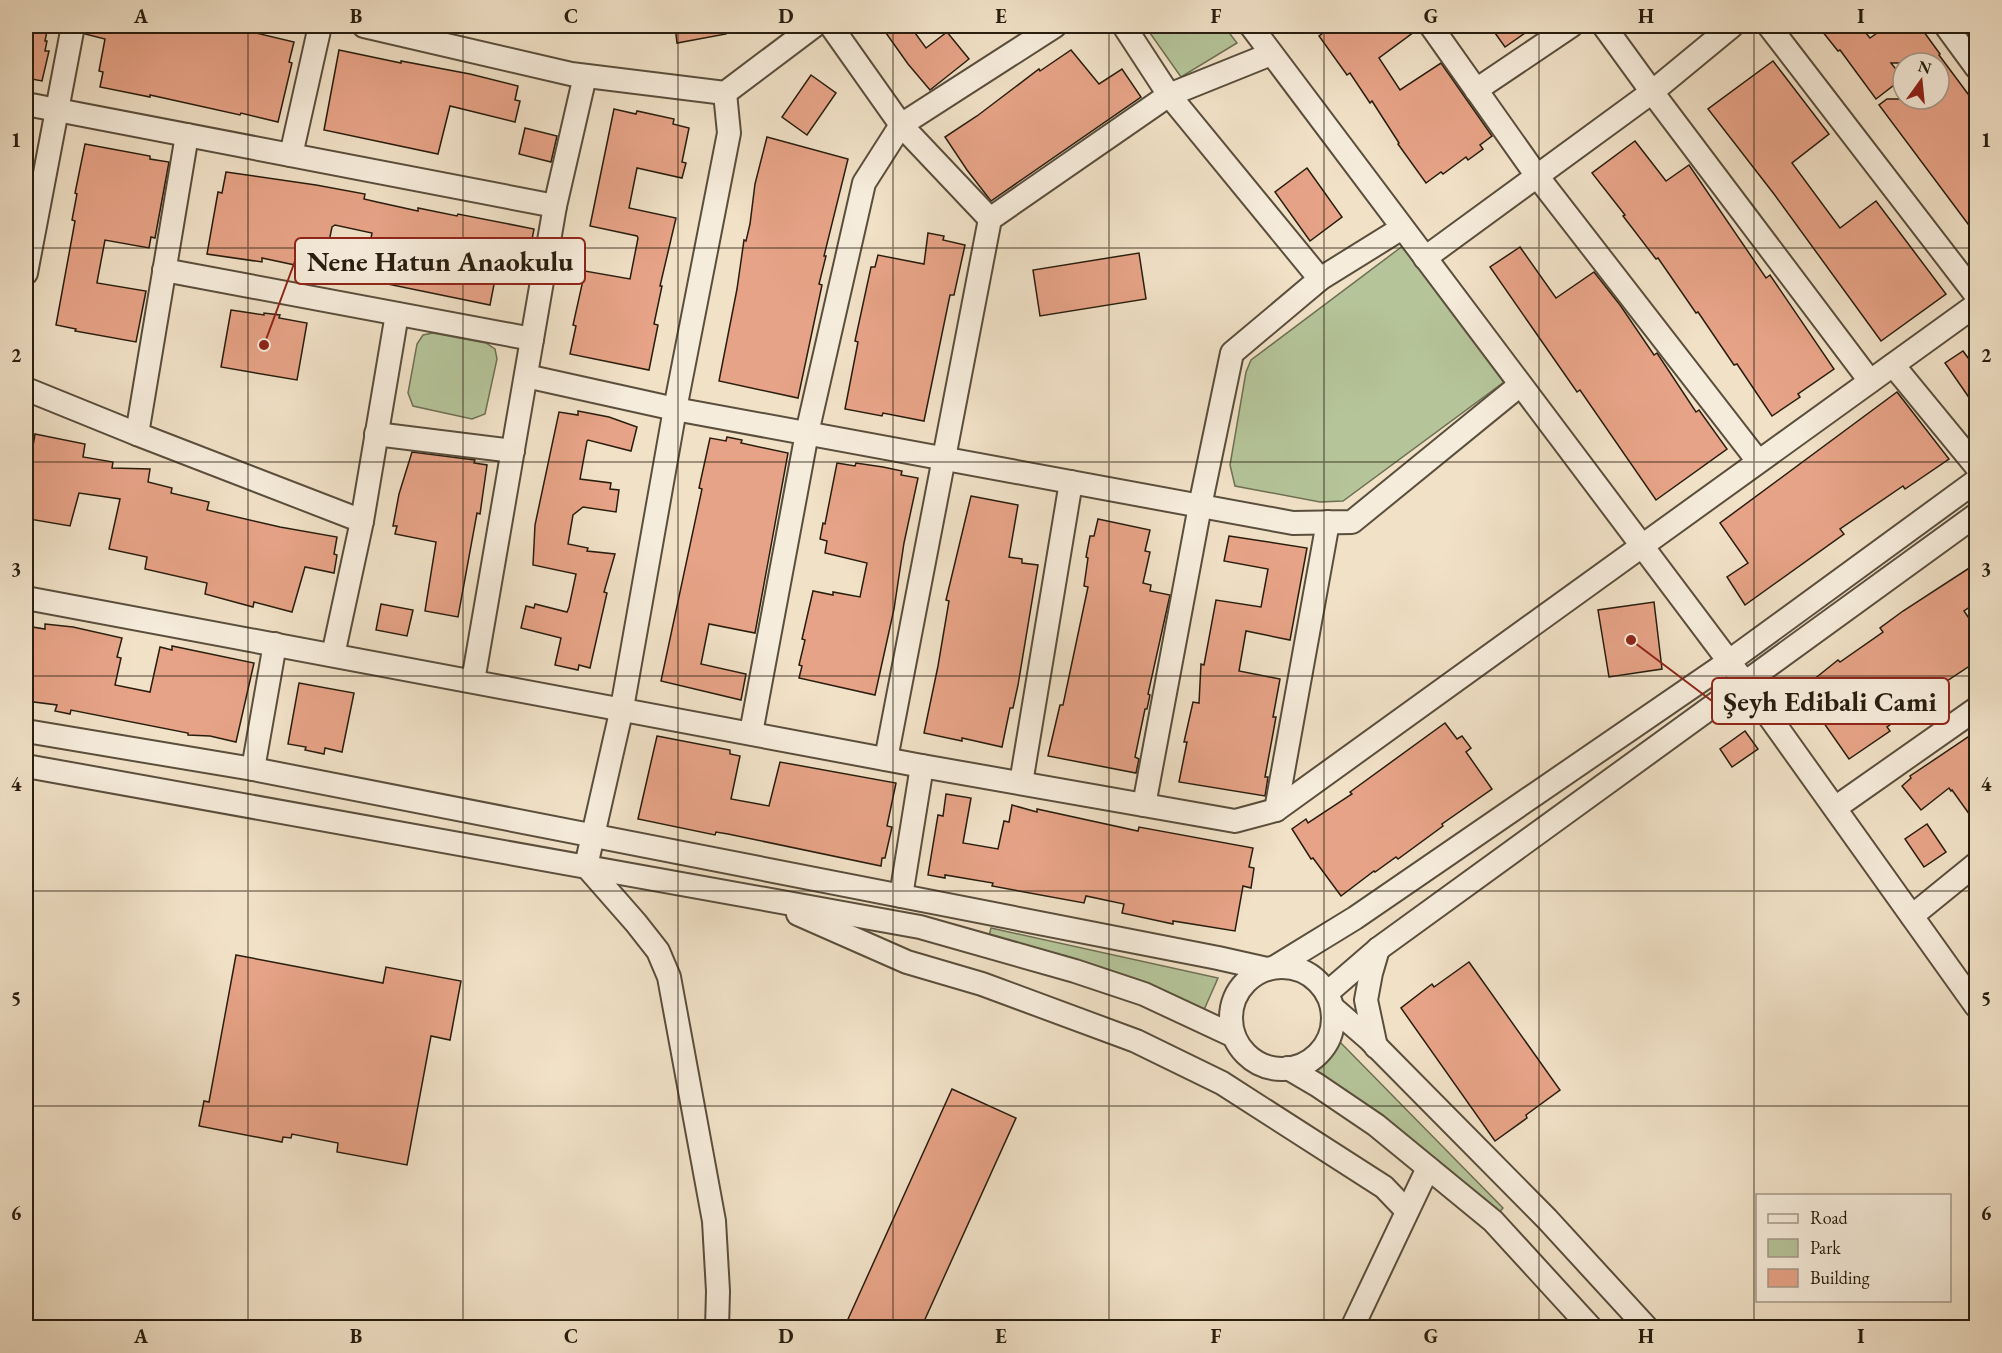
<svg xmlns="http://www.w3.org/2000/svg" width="2002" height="1353" viewBox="0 0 2002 1353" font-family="'EB Garamond',serif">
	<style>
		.green { fill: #b5c499; stroke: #6e7054; stroke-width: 1.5 }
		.building { fill: #e7a387; stroke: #281d0e; stroke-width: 1.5 }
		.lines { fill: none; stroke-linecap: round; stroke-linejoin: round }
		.minor-casing { stroke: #5a4e3c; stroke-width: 26 }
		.minor { stroke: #f6ecdb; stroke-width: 22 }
		.grid { fill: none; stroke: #281d0e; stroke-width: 1.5; stroke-opacity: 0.55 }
		.leader { fill: none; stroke: #8f2418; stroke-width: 2 }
		.callout-dot { fill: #8f2418; stroke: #f6ecdb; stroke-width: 2 }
		.callout { fill: #f6ecdb; stroke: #8f2418; stroke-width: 2 }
		.callout-label { font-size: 28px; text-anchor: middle; font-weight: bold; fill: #281d0e }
		.neatline { fill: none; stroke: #281d0e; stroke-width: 2 }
		.grid-label { font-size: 20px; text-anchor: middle; font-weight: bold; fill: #281d0e }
	</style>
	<rect width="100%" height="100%" fill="#f1e1c7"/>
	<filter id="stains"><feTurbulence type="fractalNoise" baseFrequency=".00333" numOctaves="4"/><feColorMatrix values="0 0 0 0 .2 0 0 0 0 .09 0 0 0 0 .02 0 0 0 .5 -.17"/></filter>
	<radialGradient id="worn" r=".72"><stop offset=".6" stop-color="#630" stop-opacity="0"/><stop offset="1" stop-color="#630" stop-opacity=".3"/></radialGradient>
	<!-- green -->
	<g class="green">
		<path d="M1145,26H1224L1237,43L1181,77Z"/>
		<path d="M1404,245L1504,382L1343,501L1320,502L1235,486L1230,465L1246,372L1251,360Z"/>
		<path d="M433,333L486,343L495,349L497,359L485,414L472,419L413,406L408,393L417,344L423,335Z"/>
		<path d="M991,928L1218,978L1203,1012L1088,964L989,936Z"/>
		<path d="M1338,1040L1503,1208L1496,1216L1314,1071Z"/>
	</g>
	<!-- building -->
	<g class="building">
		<path d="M26,26H48L45,41H47L45,51H49L42,81L26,78Z"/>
		<path d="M86,26H215L243,32L244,30L294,42L289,62L292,63L278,122L241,113L240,115L150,95V97L100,87L103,72L99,71L105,39L85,34Z"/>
		<path d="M675,26H725L726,34L677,43Z"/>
		<path d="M881,26H910L926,48L947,32L969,59L930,90L908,64Z"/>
		<path d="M1333,26H1418V29L1379,58L1400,90L1441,63L1492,136L1480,145L1483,149L1468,160L1466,157L1443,174L1441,172L1426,183L1398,144L1399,143L1372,101L1370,103L1350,73L1347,75L1319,36Z"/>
		<path d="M1490,26H1535L1505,47Z"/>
		<path d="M1818,26H1860L1870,38L1887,26H1919L1924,32L1940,54L1939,55L1977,106V236L1879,105L1887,99H1939V63H1891L1903,78L1876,99L1840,50L1838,51Z"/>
		<path d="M339,50L401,63V61L470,74L518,86L515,100L520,101L515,122L450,106L438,154L324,130Z"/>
		<path d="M1071,50L1099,84L1122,69L1141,97L991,201L967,170L945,137L977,116L1039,69L1040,71Z"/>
		<path d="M1773,61L1829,134L1792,163L1840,228L1876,201L1946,294L1881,341L1774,194L1708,109Z"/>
		<path d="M811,75L836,93L807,135L782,117Z"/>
		<path d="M614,109L636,114L637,111L674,119L673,124L689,128L682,162L686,163L682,178L637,168L629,208L676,218L660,286H662L654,324L658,325L649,370L570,354L576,326L573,325L585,271L630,279L638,238L637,236L590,226Z"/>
		<path d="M525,128L557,136L551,162L519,154Z"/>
		<path d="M767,137L848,159L824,256H826L819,284L822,285L798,398L719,381L737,289L744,240L746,241L750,224L755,184Z"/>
		<path d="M1635,141L1666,181L1689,165L1766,278L1770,275L1834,369L1798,394L1800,397L1772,416L1737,364L1734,365L1698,312L1696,313L1658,258L1656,259L1623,216L1625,215L1592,173Z"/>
		<path d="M85,144L150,156V159L169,162L155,238L151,237L149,248L105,240L98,277L97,283L146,291L136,342L75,331L76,329L56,325L75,221L72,220L77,194L75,193Z"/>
		<path d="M1307,168L1342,217L1310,241L1275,192Z"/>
		<path d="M226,172L316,185L365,194L364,199L377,202L418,211V208L457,216L458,214L534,229L527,265L499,259L490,305L363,279L372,233L335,225L332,227L323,271L262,258V262L207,254L218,192L222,193Z"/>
		<path d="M928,233L944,236L943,240L965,245L954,295H950L924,421L883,413L882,416L845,409L858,342L855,341L871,267H875L878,255L924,264Z"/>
		<path d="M1520,247L1556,298L1594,272L1620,305L1654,355L1657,353L1696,412L1699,410L1727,449L1656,500L1580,390L1577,392L1490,267Z"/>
		<path d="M1139,253L1146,299L1040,316L1033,270Z"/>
		<path d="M231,310L264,315V313L280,315L279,318L307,323L297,380L221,367Z"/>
		<path d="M1963,351L1977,370V409L1945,363Z"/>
		<path d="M1897,392L1949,459L1905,489L1903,486L1840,529L1844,534L1745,605L1727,577L1748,563L1720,523Z"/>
		<path d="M578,411L609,417L637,427L631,451L588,440L587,441L580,479L611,483L610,489L619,490L616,512L583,507L573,515L568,544L588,548L587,551L615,554L604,592L607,593L590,668L579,665L578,670L555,665L561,638L521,628L526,606L534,608L535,604L567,612L569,607L576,574L533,565L535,525L559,412L578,415Z"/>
		<path d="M35,434L85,444L83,457L113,462L112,468L150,469L148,482L172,488L171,493L209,502L207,510L280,527L337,537L334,554L337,555L334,573L305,567L292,612L254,602L253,607L205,594L207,583L145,569L147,557L109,549L120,499L79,493L70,526L29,519L31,512L26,511V489Z"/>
		<path d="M727,437L742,440L741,443L788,453L755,633L709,624L701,664L746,674L741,700L661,681L702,489L699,488L710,438L726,441Z"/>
		<path d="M412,452L475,460L474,463L487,465L480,514L477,513L458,617L425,611L436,542L395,534L397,526H393L399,494Z"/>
		<path d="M837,463L855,466L856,463L883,467L902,471L901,475L918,478L904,543L894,609L875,695L799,678L802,666L799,665L805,640L802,639L813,591L833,595V592L860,597L867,563L825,553L827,541L820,539L823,523L825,524Z"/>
		<path d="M971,496L1018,505L1009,557L1022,559V563L1038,565L1018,685L1013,708H1010L1002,747L962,738V741L924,733L938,666L949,601L946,600Z"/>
		<path d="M1098,519L1150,530L1145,551L1150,552L1143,583L1151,585L1150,591L1170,595L1148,694L1150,695L1147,709H1145L1135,757L1139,759L1136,773L1048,756L1060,705H1063L1088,587L1084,586L1088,558L1086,557L1090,536H1094Z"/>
		<path d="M1229,536L1307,548L1290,640L1246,631L1239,671L1280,679L1273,717H1276L1265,777H1268L1265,796L1179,782L1187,742H1184L1193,702L1199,703L1201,664L1204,665L1216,600L1261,607L1268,569L1224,561Z"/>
		<path d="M1977,563V602L1964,611L1977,630V661L1941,685L1943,688L1887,727L1890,731L1849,759L1819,716L1815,719L1805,706L1808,704L1798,692L1838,660L1840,662L1883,632L1880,628L1903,611Z"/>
		<path d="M1654,602L1662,669L1609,677L1598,610Z"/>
		<path d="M381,604L413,610L407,636L376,630Z"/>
		<path d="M45,624L73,627L122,638L117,657L121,658L115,685L150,692L160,647L172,650V646L254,663L236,742L210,736L188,735V733L71,710L70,714L55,711L57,705L26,701V626L45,629Z"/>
		<path d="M299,683L354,693L342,752L325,748L324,754L305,750L306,747L288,744Z"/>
		<path d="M1445,723L1457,739L1462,736L1471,748L1466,752L1492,789L1442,824L1443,826L1398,859L1396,857L1375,872L1374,871L1341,896L1313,858L1311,859L1292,829L1306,819L1308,823L1352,794L1350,792Z"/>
		<path d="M1745,731L1758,749L1732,767L1720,749Z"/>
		<path d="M1977,731V825L1952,790L1951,791L1949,788L1921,810L1902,786L1911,778L1910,776Z"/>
		<path d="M657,736L730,750V754L740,756L731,799L769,806L780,762L896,783L887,826L892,827L885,858H882L881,866L728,834L716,832L715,835L638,819Z"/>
		<path d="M946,794L971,798L963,843L998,849L1004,821L1009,822L1012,805L1037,812V809L1138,831L1139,827L1253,848L1249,867L1254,868L1251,888L1243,886L1235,931L1173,921V924L1122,913L1124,904L1086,896L1084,903L992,886L993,883L945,875V878L928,875L938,815L943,816Z"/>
		<path d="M1927,824L1946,852L1924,867L1905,839Z"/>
		<path d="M236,955L383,983L386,967L461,981L450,1040L431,1036L407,1165L337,1152L338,1143L292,1134L291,1138L283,1137L282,1142L199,1126L204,1101L209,1102Z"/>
		<path d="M1469,962L1560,1090L1526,1115L1527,1118L1495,1141L1401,1008L1432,984L1434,987Z"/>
		<path d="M952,1089L1016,1118L921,1328H844Z"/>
	</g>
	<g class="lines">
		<!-- minor casing -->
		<g class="minor-casing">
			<g id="minor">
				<path d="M364,26L571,74L725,93L814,26"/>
				<path d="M831,26L901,125L990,219"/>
				<path d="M1124,26L1169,95L1320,279"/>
				<path d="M1251,26L1746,684L1976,1006"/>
				<path d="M1431,26L1537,176L1758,461"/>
				<path d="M1604,26L1652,92L1870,381"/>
				<path d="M1769,26L1976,295"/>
				<path d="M1946,26L1976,67"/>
				<path d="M1476,90L1571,26"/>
				<path d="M26,104L555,206"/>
				<path d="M187,135L137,434L362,521L333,655"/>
				<path d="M291,155L320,26"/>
				<path d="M1425,258L1652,92L1732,26"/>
				<path d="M164,270L532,339"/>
				<path d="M26,273L73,26"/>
				<path d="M1893,365L1976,466"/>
				<path d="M526,376L675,409L1293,523L1352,522L1520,385"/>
				<path d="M26,389L137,434"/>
				<path d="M376,434L513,451"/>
				<path d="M362,521L397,314"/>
				<path d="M26,598L922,766L1235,821L1276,810L1976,305"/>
				<path d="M473,681L555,206L585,76"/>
				<path d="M26,731L253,769L1218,958L1267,969"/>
				<path d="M751,733L807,433L864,183L901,125L1055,26"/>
				<path d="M886,759L990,219L1169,95L1271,54"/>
				<path d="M26,766L920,927L1075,971L1144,994L1234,1036"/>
				<path d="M253,769L275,644"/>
				<path d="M1021,783L1071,482"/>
				<path d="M1144,805L1200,506L1232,353L1320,279L1402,228"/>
				<path d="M1835,808L1976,709"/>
				<path d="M1276,810L1328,522"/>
				<path d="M901,896L922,766"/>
				<path d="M798,914L907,962L982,984L1136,1041L1222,1083L1384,1187L1407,1211"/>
				<path d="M1912,916L1976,864"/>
				<circle cx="1282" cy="1018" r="51"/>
				<path d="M1275,967L1355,918L1728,662L1976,481"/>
				<path d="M1327,993L1378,949L1976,515"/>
				<path d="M1332,1007L1370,1040L1547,1219L1647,1328"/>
				<path d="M1376,1047L1366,1000L1371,973L1378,949"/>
				<path d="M1288,1068L1317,1085L1376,1125L1493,1221L1591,1328"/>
				<path d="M717,1328L718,1291L714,1221L669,977L658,951L636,923L586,866L622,708L675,409L729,133L725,93"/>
				<path d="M1352,1328L1428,1168"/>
			</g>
		</g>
		<!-- minor -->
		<use href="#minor" class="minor"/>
	</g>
	<!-- grid -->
	<path class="grid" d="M248,26V1328M463,26V1328M678,26V1328M893,26V1328M1109,26V1328M1324,26V1328M1539,26V1328M1754,26V1328M26,248H1976M26,462H1976M26,676H1976M26,891H1976M26,1106H1976"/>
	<!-- callouts -->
	<path class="leader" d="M264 345L295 261M1631 640L1712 701"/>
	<g class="callout-dot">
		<circle cx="264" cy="345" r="6"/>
		<circle cx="1631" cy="640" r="6"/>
	</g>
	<g class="callout">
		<rect x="295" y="238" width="290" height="46" rx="6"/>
		<rect x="1712" y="678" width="237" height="46" rx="6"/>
	</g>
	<g class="callout-label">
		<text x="440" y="271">Nene Hatun Anaokulu</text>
		<text x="1830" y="711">Şeyh Edibali Cami</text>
	</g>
	<!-- margin -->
	<rect width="2002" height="1353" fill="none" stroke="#f1e1c7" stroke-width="66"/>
	<!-- legend -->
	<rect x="1756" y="1194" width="195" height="108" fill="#f6ecdb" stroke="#a49989" stroke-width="1.5"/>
	<rect x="1768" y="1214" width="30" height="9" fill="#f6ecdb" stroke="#a49989" stroke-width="1.5"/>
	<text x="1810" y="1224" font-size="18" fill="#281d0e">Road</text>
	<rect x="1768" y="1239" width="30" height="18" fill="#b5c499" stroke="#a49989" stroke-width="1.5"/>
	<text x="1810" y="1254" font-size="18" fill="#281d0e">Park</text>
	<rect x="1768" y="1269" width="30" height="18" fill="#e7a387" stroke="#a49989" stroke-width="1.5"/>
	<text x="1810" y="1284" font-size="18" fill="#281d0e">Building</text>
	<!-- north arrow -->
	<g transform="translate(1921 81) rotate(15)"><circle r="28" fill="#f6ecdb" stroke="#a49989" stroke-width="1.5"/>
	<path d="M0-4.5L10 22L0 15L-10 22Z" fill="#8f2418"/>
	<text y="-9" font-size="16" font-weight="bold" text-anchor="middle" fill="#281d0e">N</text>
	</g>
	<rect x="33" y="33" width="1936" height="1287" class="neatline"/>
	<g class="grid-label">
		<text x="141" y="23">A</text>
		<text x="356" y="23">B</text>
		<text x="571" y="23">C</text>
		<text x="786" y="23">D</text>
		<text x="1001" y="23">E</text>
		<text x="1216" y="23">F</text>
		<text x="1431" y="23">G</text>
		<text x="1646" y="23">H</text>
		<text x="1861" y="23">I</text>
		<text x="16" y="147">1</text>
		<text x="1986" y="147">1</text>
		<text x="16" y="362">2</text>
		<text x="1986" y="362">2</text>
		<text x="16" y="576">3</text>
		<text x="1986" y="576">3</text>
		<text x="16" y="791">4</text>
		<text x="1986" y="791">4</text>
		<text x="16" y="1005">5</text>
		<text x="1986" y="1005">5</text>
		<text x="16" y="1220">6</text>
		<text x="1986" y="1220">6</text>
		<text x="141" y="1343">A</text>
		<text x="356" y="1343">B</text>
		<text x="571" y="1343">C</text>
		<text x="786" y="1343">D</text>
		<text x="1001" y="1343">E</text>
		<text x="1216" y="1343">F</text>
		<text x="1431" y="1343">G</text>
		<text x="1646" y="1343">H</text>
		<text x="1861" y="1343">I</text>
	</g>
	<rect width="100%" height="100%" filter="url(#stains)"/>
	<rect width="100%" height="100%" fill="url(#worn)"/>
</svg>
